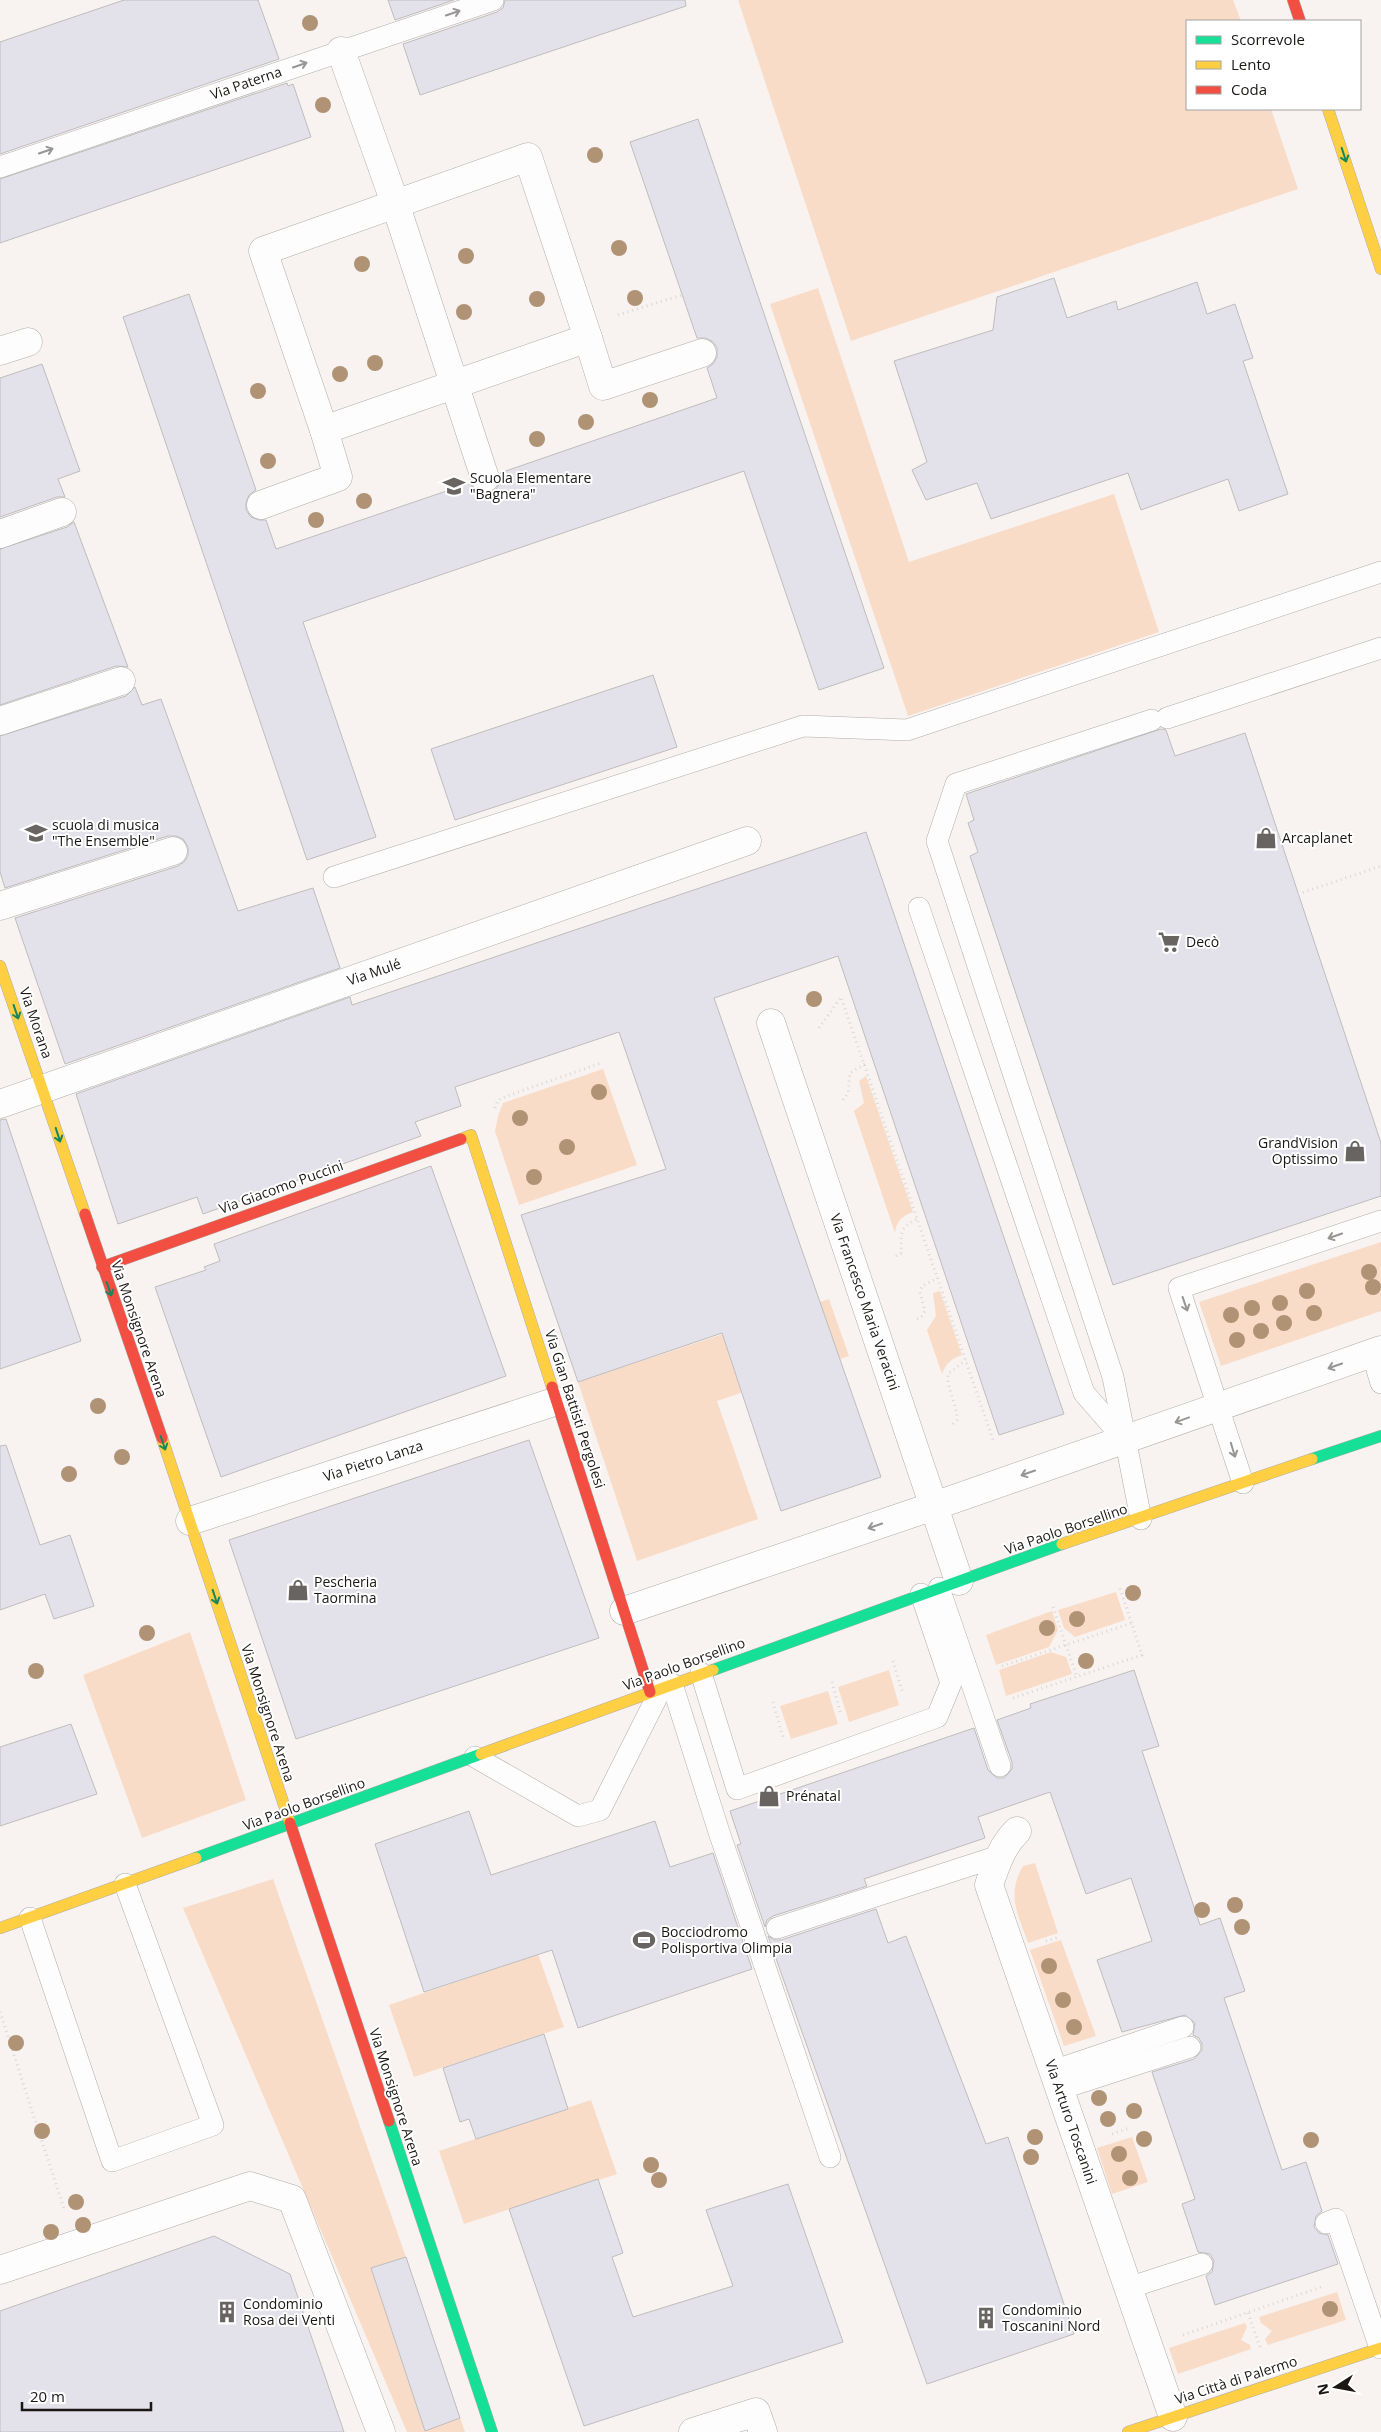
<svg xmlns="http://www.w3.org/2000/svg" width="1381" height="2432" viewBox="0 0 1381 2432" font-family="'Open Sans',sans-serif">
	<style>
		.green { fill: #f9dcc7 }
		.building { fill: #e3e1ea; stroke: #bebdbd }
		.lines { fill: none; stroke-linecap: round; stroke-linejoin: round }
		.lane-casing { stroke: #b0adaa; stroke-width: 22 }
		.street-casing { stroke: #b0adaa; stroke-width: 29 }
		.fast-casing { stroke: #b0adaa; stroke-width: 12 }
		.slow-casing { stroke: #b0adaa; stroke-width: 12 }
		.jam-casing { stroke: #b0adaa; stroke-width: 12 }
		.path { stroke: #d9d8d6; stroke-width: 3; stroke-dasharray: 1 4; stroke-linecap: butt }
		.lane { stroke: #fefdfd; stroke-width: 21 }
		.street { stroke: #fefdfd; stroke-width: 28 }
		.fast { stroke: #16e098; stroke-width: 11 }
		.slow { stroke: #ffcf43; stroke-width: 11 }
		.jam { stroke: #f24e42; stroke-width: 11 }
		.tree { fill: #b09275 }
		.oneway { stroke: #979695 }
		.oneway2 { stroke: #18865d }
		.labels { text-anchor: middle; stroke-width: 4; stroke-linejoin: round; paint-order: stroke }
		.street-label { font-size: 14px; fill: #1a1715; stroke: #fff }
		.poi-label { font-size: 14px; fill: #1a1715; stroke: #fff; text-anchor: start }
	</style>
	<rect width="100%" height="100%" fill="#f8f3f0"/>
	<!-- green -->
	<g class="green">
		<path d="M738,0H1233L1241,21H1187V109H1271L1298,189L851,341Z"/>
		<path d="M818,288L909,562L1114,494L1159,632L908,716L770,304Z"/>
		<path d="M603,1069L637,1165L519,1205L495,1131L498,1116L503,1103Z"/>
		<path d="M866,1076L913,1212C902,1216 896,1221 895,1233L854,1111L864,1103L859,1081Z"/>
		<path d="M1381,1242V1311L1221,1366L1199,1302Z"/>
		<path d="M940,1291L962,1355C951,1359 946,1363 942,1374L927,1330L936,1316L933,1293Z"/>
		<path d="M829,1299L849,1356L717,1401L758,1519L637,1561L578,1382Z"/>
		<path d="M1116,1592L1125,1620L1075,1637L1064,1628L1058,1610Z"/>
		<path d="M1052,1611L1058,1630L1049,1647L996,1665L986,1635Z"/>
		<path d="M190,1632L246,1800L142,1838L83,1675Z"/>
		<path d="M1051,1652L1066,1657L1072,1674L1006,1696L999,1670Z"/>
		<path d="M889,1670L899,1705L849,1722L838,1687Z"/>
		<path d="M828,1691L838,1724L791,1739L780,1706Z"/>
		<path d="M1035,1863L1058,1933L1028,1943C1018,1914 1006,1895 1023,1866Z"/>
		<path d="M273,1879L406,2257L465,2432H407L183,1908Z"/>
		<path d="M1061,1940L1096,2036L1064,2046L1030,1950Z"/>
		<path d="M538,1954L564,2027L414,2077L389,2005Z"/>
		<path d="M591,2100L617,2174L464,2224L439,2151Z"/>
		<path d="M1132,2137L1148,2182L1112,2194L1097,2148Z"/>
		<path d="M1337,2292L1346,2320L1268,2345L1265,2339L1272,2331L1261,2323L1259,2317Z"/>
		<path d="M1245,2323L1247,2327L1241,2340L1250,2345L1251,2349L1178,2374L1169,2348Z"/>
	</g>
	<!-- building -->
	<g class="building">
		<path d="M124,0H258L279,59L0,154V42Z"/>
		<path d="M388,0H454L395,20Z"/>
		<path d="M505,0H685L686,6L420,95L403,44L497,12L503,8Z"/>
		<path d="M287,83L288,86L293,84L311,137L0,243V179Z"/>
		<path d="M698,119L884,668L819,690L744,471L303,622L376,837L307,860L123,317L189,294L256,490L249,495L246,503V510L251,517L259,520H266L276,549L470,483L474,489L481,493H490L497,488L500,482V473L717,398L707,368L713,364L717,357V348L713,342L706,338H697L630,142Z"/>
		<path d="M1054,278L1067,318L1116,301L1118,310L1197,282L1207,314L1235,304L1253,358L1243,361L1288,494L1239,511L1228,479L1141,510L1128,473L991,519L977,483L926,500L912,470L927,462L894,361L993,330L997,297Z"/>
		<path d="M42,364L80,471L58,479L65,497H57L0,517V378Z"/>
		<path d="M74,522L128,667L116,666L0,705V549L67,527Z"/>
		<path d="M653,675L677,747L455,820L431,749Z"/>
		<path d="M135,687L142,705L161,699L238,911L313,888L340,968L65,1064L15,918L178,866L185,861L188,855V847L183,839L176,836H168L5,888L0,872V736L126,696Z"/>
		<path d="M1161,729L1166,730L1175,756L1245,733L1381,1143V1196L1113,1285L970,856L978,852L968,823L974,820L966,794Z"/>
		<path d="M866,832L1064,1414L999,1435L838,956L714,998L881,1477L781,1511L722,1333L578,1382L521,1215L666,1169L619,1032L455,1087L461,1106L415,1122L421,1136L203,1214L197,1197L118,1224L76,1094L350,997L352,1005Z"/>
		<path d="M6,1119L81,1341L0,1369V1120Z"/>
		<path d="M431,1166L506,1376L221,1477L155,1287L206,1270L204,1267L220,1261L214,1244Z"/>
		<path d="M529,1440L599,1638L296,1739L229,1540Z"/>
		<path d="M6,1445L40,1545L70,1535L94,1606L54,1619L45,1594L0,1610V1446Z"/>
		<path d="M1134,1670L1159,1746L1142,1751L1200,1925L1220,1918L1245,1991L1224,1998L1282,2170L1306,2162L1322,2211L1316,2216L1314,2227L1319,2233L1328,2235L1338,2264L1215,2305L1206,2276L1212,2272L1214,2261L1210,2254L1198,2252L1182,2204L1195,2199L1152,2072L1194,2059L1202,2050V2044L1199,2038L1193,2035L1195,2023L1185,2015L1122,2032L1097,1960L1152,1941L1131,1878L1086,1894L1050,1792L978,1817L985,1838L864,1879L867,1886L773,1916L767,1920L765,1927L737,1845L741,1844L730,1811L974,1728L988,1770L997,1778H1004L1012,1769V1762L997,1720L1031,1708L1030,1704Z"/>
		<path d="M71,1724L97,1794L0,1826V1747Z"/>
		<path d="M469,1811L491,1875L655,1821L670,1867L713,1853L752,1969L578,2028L552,1950L424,1992L375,1844Z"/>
		<path d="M876,1909L888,1943L906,1936L986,2144L1008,2137L1074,2334L927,2384L768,1936L774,1940H781Z"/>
		<path d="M544,2034L568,2109L476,2139L469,2119L460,2122L443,2068Z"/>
		<path d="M598,2179L623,2253L612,2257L633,2317L733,2286L706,2210L788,2184L843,2342L584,2426L509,2209Z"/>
		<path d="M214,2236L290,2274L344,2432H0V2311Z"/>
		<path d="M406,2257L460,2418L425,2431L371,2268Z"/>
	</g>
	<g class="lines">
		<!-- lane casing -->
		<g class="lane-casing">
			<g id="lane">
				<path d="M0,167L493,0"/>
				<path d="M1167,718L1381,648"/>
				<path d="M334,877L803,726L907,730L1381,572"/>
				<path d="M919,908L1084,1393L1125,1440"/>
				<path d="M1372,1353L1381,1383"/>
				<path d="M1243,1483L1179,1288L1381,1221"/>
				<path d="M1141,1519L1113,1377L937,841L956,784L1152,720"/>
				<path d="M939,1588L1000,1766"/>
				<path d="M701,1673L737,1789L937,1717L951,1683L921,1594"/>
				<path d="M672,1684L719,1832L830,2157"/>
				<path d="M475,1757L578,1816L600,1810L662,1687"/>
				<path d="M30,1918L112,2161L213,2125L125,1884"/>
				<path d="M777,1928L999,1856"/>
				<path d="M1053,2071L1183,2027"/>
				<path d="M1060,2089L1190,2047"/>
				<path d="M1326,2223L1336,2219L1380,2348"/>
				<path d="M1128,2288L1202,2264"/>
			</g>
		</g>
		<!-- street casing -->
		<g class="street-casing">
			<g id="street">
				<path d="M341,51L395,203L485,478"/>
				<path d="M528,157L588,338L324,430L263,251Z"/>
				<path d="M588,338L603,386L702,353"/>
				<path d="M0,351L28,342"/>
				<path d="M261,505L338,477L324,430"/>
				<path d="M0,534L62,512"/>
				<path d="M0,721L121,681"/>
				<path d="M0,906L173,851"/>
				<path d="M771,1023L959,1581"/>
				<path d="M0,1104L747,841"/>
				<path d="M190,1521L557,1401"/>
				<path d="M624,1611L934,1506L1381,1350"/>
				<path d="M1017,1831C1001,1847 996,1865 989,1885L1173,2417"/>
				<path d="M0,2270L250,2186L292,2199L381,2432"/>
				<path d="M693,2432L756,2412L763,2432"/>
			</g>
		</g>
		<!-- fast casing -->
		<g class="fast-casing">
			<g id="fast">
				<path d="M1312,1459L1381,1436"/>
				<path d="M713,1670L1062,1544"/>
				<path d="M196,1858L481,1754"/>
				<path d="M389,2121L492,2432"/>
			</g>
		</g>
		<!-- slow casing -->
		<g class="slow-casing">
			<g id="slow">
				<path d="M1328,109L1381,269"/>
				<path d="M0,966L85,1214"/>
				<path d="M461,1139L471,1135L552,1387"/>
				<path d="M162,1438L290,1823"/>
				<path d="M1062,1544L1312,1459"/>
				<path d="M481,1754L713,1670"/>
				<path d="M0,1928L196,1858"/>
				<path d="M1128,2432L1381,2348"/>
			</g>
		</g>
		<!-- jam casing -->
		<g class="jam-casing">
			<g id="jam">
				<path d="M1293,0L1300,21"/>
				<path d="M85,1214L162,1438"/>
				<path d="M102,1267L461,1139"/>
				<path d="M552,1387L650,1692"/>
				<path d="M290,1823L389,2121"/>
			</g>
		</g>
		<!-- path -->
		<g class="path">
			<path d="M618,315L682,295"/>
			<path d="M1298,894L1381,866"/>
			<path d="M819,1028L841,997L994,1443"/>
			<path d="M843,1100L848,1093L850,1073L865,1064"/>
			<path d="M495,1108L498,1100L507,1096L601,1063"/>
			<path d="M896,1256L901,1253C902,1233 898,1229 917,1219"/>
			<path d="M917,1319L922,1316L925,1311L920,1292L922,1286L938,1278"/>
			<path d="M953,1424L957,1420C957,1404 947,1390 948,1374L966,1360"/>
			<path d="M1053,1607L1077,1677"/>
			<path d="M893,1661L903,1694"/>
			<path d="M1002,1666L1132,1623"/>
			<path d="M832,1682L841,1715"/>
			<path d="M1013,1698L1142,1655L1119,1585"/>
			<path d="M773,1702L783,1737"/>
			<path d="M1046,1941L1060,1937"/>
			<path d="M0,2012L64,2209"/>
			<path d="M1112,2134L1129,2128"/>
			<path d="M1248,2313L1261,2350"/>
			<path d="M1183,2335L1324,2286"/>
		</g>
		<!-- lane -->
		<use href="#lane" class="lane"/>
		<!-- street -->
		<use href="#street" class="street"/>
		<!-- fast -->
		<use href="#fast" class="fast"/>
		<!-- slow -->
		<use href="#slow" class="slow"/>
		<!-- jam -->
		<use href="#jam" class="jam"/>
	</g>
	<!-- trees -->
	<g class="tree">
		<circle cx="310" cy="23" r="8"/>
		<circle cx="323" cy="105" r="8"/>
		<circle cx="595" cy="155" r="8"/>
		<circle cx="619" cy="248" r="8"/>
		<circle cx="466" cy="256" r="8"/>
		<circle cx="362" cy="264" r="8"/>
		<circle cx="635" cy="298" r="8"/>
		<circle cx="537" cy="299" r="8"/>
		<circle cx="464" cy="312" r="8"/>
		<circle cx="375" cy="363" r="8"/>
		<circle cx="340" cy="374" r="8"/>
		<circle cx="258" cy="391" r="8"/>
		<circle cx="650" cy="400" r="8"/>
		<circle cx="586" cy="422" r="8"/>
		<circle cx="537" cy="439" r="8"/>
		<circle cx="268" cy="461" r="8"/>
		<circle cx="364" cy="501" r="8"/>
		<circle cx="316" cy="520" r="8"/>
		<circle cx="814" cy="999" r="8"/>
		<circle cx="599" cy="1092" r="8"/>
		<circle cx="520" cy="1118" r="8"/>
		<circle cx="567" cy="1147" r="8"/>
		<circle cx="534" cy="1177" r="8"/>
		<circle cx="1369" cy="1272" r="8"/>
		<circle cx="1373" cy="1287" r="8"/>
		<circle cx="1307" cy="1291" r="8"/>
		<circle cx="1280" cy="1303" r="8"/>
		<circle cx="1252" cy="1308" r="8"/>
		<circle cx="1314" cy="1313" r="8"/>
		<circle cx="1231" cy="1315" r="8"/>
		<circle cx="1284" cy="1323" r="8"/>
		<circle cx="1261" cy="1331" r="8"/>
		<circle cx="1237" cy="1340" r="8"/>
		<circle cx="98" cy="1406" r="8"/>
		<circle cx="122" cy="1457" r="8"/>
		<circle cx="69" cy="1474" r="8"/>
		<circle cx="1133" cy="1593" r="8"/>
		<circle cx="1077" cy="1619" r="8"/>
		<circle cx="1047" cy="1628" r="8"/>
		<circle cx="147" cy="1633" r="8"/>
		<circle cx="1086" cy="1661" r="8"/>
		<circle cx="36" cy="1671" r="8"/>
		<circle cx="1235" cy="1905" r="8"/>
		<circle cx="1202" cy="1910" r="8"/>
		<circle cx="1242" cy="1927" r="8"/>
		<circle cx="1049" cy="1966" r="8"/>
		<circle cx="1063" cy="2000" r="8"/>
		<circle cx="1074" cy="2027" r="8"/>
		<circle cx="16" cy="2043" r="8"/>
		<circle cx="1099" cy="2098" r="8"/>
		<circle cx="1134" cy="2111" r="8"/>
		<circle cx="1108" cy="2119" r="8"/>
		<circle cx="42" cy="2131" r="8"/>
		<circle cx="1035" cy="2137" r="8"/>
		<circle cx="1144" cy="2139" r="8"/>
		<circle cx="1311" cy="2140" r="8"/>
		<circle cx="1119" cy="2154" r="8"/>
		<circle cx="1031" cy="2157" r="8"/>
		<circle cx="651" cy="2165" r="8"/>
		<circle cx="1130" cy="2178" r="8"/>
		<circle cx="659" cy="2180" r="8"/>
		<circle cx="76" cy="2202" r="8"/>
		<circle cx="83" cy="2225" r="8"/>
		<circle cx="51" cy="2232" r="8"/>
		<circle cx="1330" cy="2309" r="8"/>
	</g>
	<!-- one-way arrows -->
	<defs><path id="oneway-shaft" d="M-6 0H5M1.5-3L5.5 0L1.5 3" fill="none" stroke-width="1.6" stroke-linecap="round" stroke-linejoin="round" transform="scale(1.25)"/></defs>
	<g class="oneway">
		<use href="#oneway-shaft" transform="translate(453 13) rotate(-19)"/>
		<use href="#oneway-shaft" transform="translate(300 65) rotate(-19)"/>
		<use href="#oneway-shaft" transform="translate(46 151) rotate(-19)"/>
		<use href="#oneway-shaft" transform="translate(1335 1236) rotate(161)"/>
		<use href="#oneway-shaft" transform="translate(1185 1304) rotate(71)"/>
		<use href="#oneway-shaft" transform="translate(1335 1366) rotate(161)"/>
		<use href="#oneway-shaft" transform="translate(1182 1420) rotate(160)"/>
		<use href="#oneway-shaft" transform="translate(1233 1450) rotate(73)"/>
		<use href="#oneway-shaft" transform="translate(1028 1473) rotate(161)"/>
		<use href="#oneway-shaft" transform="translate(875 1526) rotate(161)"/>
	</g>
	<g class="oneway2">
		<use href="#oneway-shaft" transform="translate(1344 155) rotate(72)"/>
		<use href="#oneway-shaft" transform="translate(16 1012) rotate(71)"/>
		<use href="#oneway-shaft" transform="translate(58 1135) rotate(72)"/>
		<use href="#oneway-shaft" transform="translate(109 1289) rotate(71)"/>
		<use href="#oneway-shaft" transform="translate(163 1443) rotate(71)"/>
		<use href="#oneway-shaft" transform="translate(215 1597) rotate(72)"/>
	</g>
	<!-- icons -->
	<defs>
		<g id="school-bare" transform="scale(1.725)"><path d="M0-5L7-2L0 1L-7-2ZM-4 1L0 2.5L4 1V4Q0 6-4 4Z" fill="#686462" stroke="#fff" stroke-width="2.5" paint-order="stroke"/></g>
		<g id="shop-bare" transform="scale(1.725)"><path d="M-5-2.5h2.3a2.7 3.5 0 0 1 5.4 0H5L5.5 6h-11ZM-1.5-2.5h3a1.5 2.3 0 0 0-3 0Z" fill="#686462" stroke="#fff" stroke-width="2.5" paint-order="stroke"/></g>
		<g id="supermarket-bare" transform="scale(1.725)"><path d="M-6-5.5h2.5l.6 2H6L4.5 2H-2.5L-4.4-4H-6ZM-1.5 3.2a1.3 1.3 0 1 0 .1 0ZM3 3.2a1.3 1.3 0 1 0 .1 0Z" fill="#686462" stroke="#fff" stroke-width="2.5" paint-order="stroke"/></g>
		<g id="stadium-bare" transform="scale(1.725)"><path d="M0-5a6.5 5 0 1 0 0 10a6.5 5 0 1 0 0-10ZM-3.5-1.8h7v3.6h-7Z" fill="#686462" stroke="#fff" stroke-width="2.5" paint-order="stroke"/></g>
		<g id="building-bare" transform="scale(1.725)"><path d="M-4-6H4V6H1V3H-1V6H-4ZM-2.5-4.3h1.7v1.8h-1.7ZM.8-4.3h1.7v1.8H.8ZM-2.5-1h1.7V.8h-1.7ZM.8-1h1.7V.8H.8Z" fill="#686462" stroke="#fff" stroke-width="2.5" paint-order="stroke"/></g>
	</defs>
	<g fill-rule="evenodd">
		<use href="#school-bare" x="454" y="486"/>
		<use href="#school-bare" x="36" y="833"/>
		<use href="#shop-bare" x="1266" y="838"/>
		<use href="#supermarket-bare" x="1169" y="942"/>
		<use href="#shop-bare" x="1355" y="1151"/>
		<use href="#shop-bare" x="298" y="1590"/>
		<use href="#shop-bare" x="769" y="1796"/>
		<use href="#stadium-bare" x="644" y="1940"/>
		<use href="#building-bare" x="227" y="2312"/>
		<use href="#building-bare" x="986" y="2318"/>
	</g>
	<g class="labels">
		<!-- street labels -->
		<g class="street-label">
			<text transform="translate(246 83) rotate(-19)" y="5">Via Paterna</text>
			<text transform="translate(374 972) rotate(-19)" y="5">Via Mulé</text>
			<text transform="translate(36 1023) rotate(71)" y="5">Via Morana</text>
			<text transform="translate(281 1187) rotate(-20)" y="5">Via Giacomo Puccini</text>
			<text transform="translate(865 1302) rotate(71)" y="5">Via Francesco Maria Veracini</text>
			<text transform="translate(139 1329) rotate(71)" y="5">Via Monsignore Arena</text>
			<text transform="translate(575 1409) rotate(72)" y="5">Via Gian Battisti Pergolesi</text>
			<text transform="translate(373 1461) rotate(-18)" y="5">Via Pietro Lanza</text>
			<text transform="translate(1066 1529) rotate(-19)" y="5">Via Paolo Borsellino</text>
			<text transform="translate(684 1664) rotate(-20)" y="5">Via Paolo Borsellino</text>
			<text transform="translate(268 1713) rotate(72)" y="5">Via Monsignore Arena</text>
			<text transform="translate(304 1804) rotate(-20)" y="5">Via Paolo Borsellino</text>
			<text transform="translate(396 2097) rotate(72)" y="5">Via Monsignore Arena</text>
			<text transform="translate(1071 2122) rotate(71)" y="5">Via Arturo Toscanini</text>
			<text transform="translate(1236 2380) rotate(-18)" y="5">Via Città di Palermo</text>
		</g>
		<!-- poi labels -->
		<g class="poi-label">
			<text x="470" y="483">Scuola Elementare<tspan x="470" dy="16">"Bagnera"</tspan></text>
			<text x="52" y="830">scuola di musica<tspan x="52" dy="16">"The Ensemble"</tspan></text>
			<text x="1282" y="843">Arcaplanet</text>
			<text x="1186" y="947">Decò</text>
			<text x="1338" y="1148" text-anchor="end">GrandVision<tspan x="1338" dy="16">Optissimo</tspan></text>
			<text x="314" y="1587">Pescheria<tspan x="314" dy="16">Taormina</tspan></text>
			<text x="786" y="1801">Prénatal</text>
			<text x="661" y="1937">Bocciodromo<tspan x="661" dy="16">Polisportiva Olimpia</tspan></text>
			<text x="243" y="2309">Condominio<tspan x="243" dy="16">Rosa dei Venti</tspan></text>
			<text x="1002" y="2315">Condominio<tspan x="1002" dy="16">Toscanini Nord</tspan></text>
		</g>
	</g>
	<!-- legend -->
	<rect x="1186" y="20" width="175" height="90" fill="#ffffff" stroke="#a3a2a1"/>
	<rect x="1196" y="36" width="25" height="8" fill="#16e098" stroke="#a3a2a1"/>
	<text x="1231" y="45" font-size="15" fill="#1a1715">Scorrevole</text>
	<rect x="1196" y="61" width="25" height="8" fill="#ffcf43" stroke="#a3a2a1"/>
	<text x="1231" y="70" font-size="15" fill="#1a1715">Lento</text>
	<rect x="1196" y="86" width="25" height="8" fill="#f24e42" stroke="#a3a2a1"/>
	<text x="1231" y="95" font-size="15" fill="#1a1715">Coda</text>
	<!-- north arrow -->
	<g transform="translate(1336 2387) rotate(259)" stroke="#ffffff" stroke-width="4" paint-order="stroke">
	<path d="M0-4L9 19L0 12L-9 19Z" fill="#1a1715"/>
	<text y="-8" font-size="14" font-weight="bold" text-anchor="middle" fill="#1a1715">N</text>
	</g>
	<!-- scale -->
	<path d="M22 2402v8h129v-8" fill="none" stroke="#1a1715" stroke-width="2.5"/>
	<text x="30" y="2402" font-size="15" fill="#1a1715" stroke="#ffffff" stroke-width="4" paint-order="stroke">20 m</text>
</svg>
